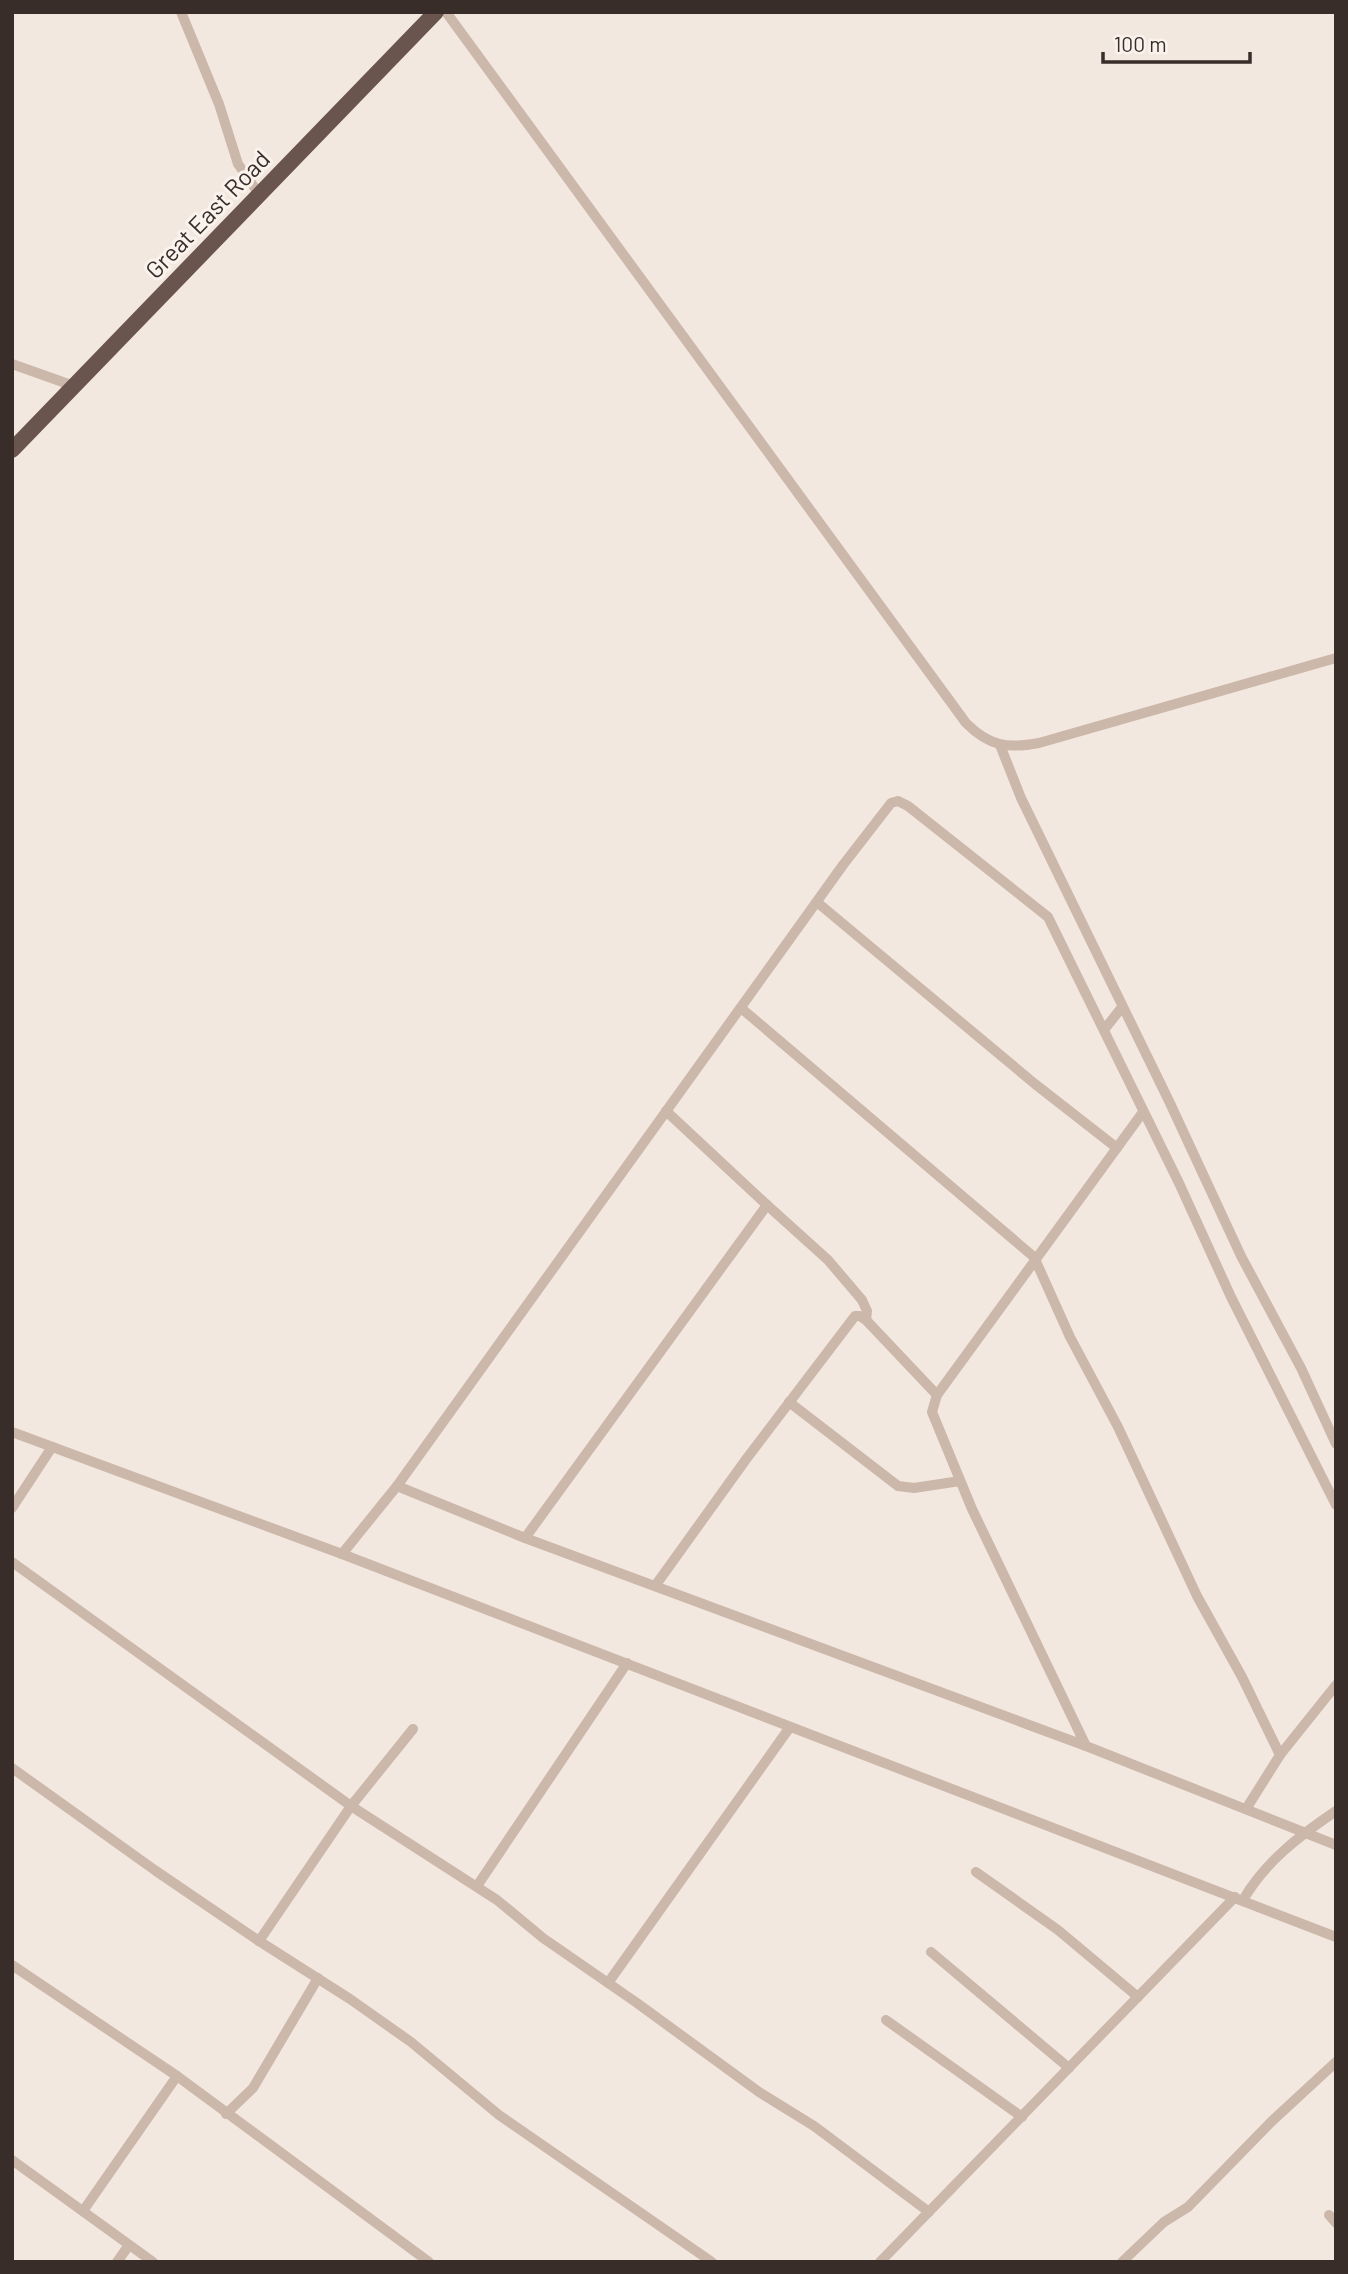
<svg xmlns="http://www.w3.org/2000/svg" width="1348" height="2274" viewBox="0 0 1348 2274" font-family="Barlow,sans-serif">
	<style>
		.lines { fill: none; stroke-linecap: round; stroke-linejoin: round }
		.minor { stroke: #ccb7ab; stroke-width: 10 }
		.trunk { stroke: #6a554e; stroke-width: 16 }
		.labels { text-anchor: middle; stroke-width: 6; stroke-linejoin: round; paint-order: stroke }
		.street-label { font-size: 24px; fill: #392d2a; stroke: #faf2ec }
	</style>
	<rect width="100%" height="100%" fill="#f3e8df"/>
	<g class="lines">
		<!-- minor -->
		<g class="minor">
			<path d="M181,12L219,104L238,164L259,194"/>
			<path d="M446,12L966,723C989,746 1007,749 1039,743L1336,658"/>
			<path d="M12,364L74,386"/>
			<path d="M1000,745L1021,798L1169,1101L1241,1256L1301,1368L1336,1444"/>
			<path d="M818,903L1035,1084L1117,1148"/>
			<path d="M741,1008L1034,1257L1070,1337L1118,1427L1197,1596L1242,1677L1280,1755"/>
			<path d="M1104,1030L1122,1007"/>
			<path d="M767,1205L828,1260L862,1300L867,1311L866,1320"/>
			<path d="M789,1402L898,1486L914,1488L960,1481"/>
			<path d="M12,1432L342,1554L1336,1937"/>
			<path d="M397,1486L525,1538L1086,1746L1336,1845"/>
			<path d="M12,1508L52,1447"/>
			<path d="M525,1538L767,1205L666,1111"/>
			<path d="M342,1554L397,1486L843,865L891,803L898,801L908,806L1048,917L1179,1183L1231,1297L1336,1505"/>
			<path d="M12,1562L351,1806L497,1900L543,1938L637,2003L759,2092L814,2126L929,2212"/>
			<path d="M655,1586L747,1458L855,1316H860L866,1320L937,1395"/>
			<path d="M1086,1746L972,1509L932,1412L937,1395L1143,1112"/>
			<path d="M12,1768L156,1871L259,1941L350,1999L411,2042L499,2115L712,2262"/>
			<path d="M1246,1809L1280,1755L1336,1685"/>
			<path d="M976,1872L1058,1930L1138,1997"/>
			<path d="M477,1886L627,1663"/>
			<path d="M1243,1900C1265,1862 1299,1836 1336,1811"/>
			<path d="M259,1941L351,1806L413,1729"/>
			<path d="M931,1952L1069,2068"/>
			<path d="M12,1965L177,2076L429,2262"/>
			<path d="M608,1983L790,1727"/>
			<path d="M886,2020L1022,2117"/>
			<path d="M226,2114L253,2088L318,1978"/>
			<path d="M12,2160L153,2262"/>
			<path d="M83,2211L177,2076"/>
			<path d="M1329,2215L1336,2223"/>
			<path d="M117,2262L129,2245"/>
			<path d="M880,2262L1235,1897"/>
			<path d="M1122,2262L1164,2222L1188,2207L1271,2122L1336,2062"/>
		</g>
		<!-- trunk -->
		<path class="trunk" d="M12,450L436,12"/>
	</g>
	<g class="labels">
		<!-- street labels -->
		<g class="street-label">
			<text transform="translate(208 215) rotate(-46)" y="8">Great East Road</text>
		</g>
	</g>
	<!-- border -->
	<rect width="1348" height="2274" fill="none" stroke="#392d2a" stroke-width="28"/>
	<!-- scale -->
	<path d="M1103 52v10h147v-10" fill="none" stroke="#392d2a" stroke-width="3.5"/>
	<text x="1114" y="52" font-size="21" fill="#392d2a" stroke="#faf2ec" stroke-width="5" paint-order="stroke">100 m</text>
</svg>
